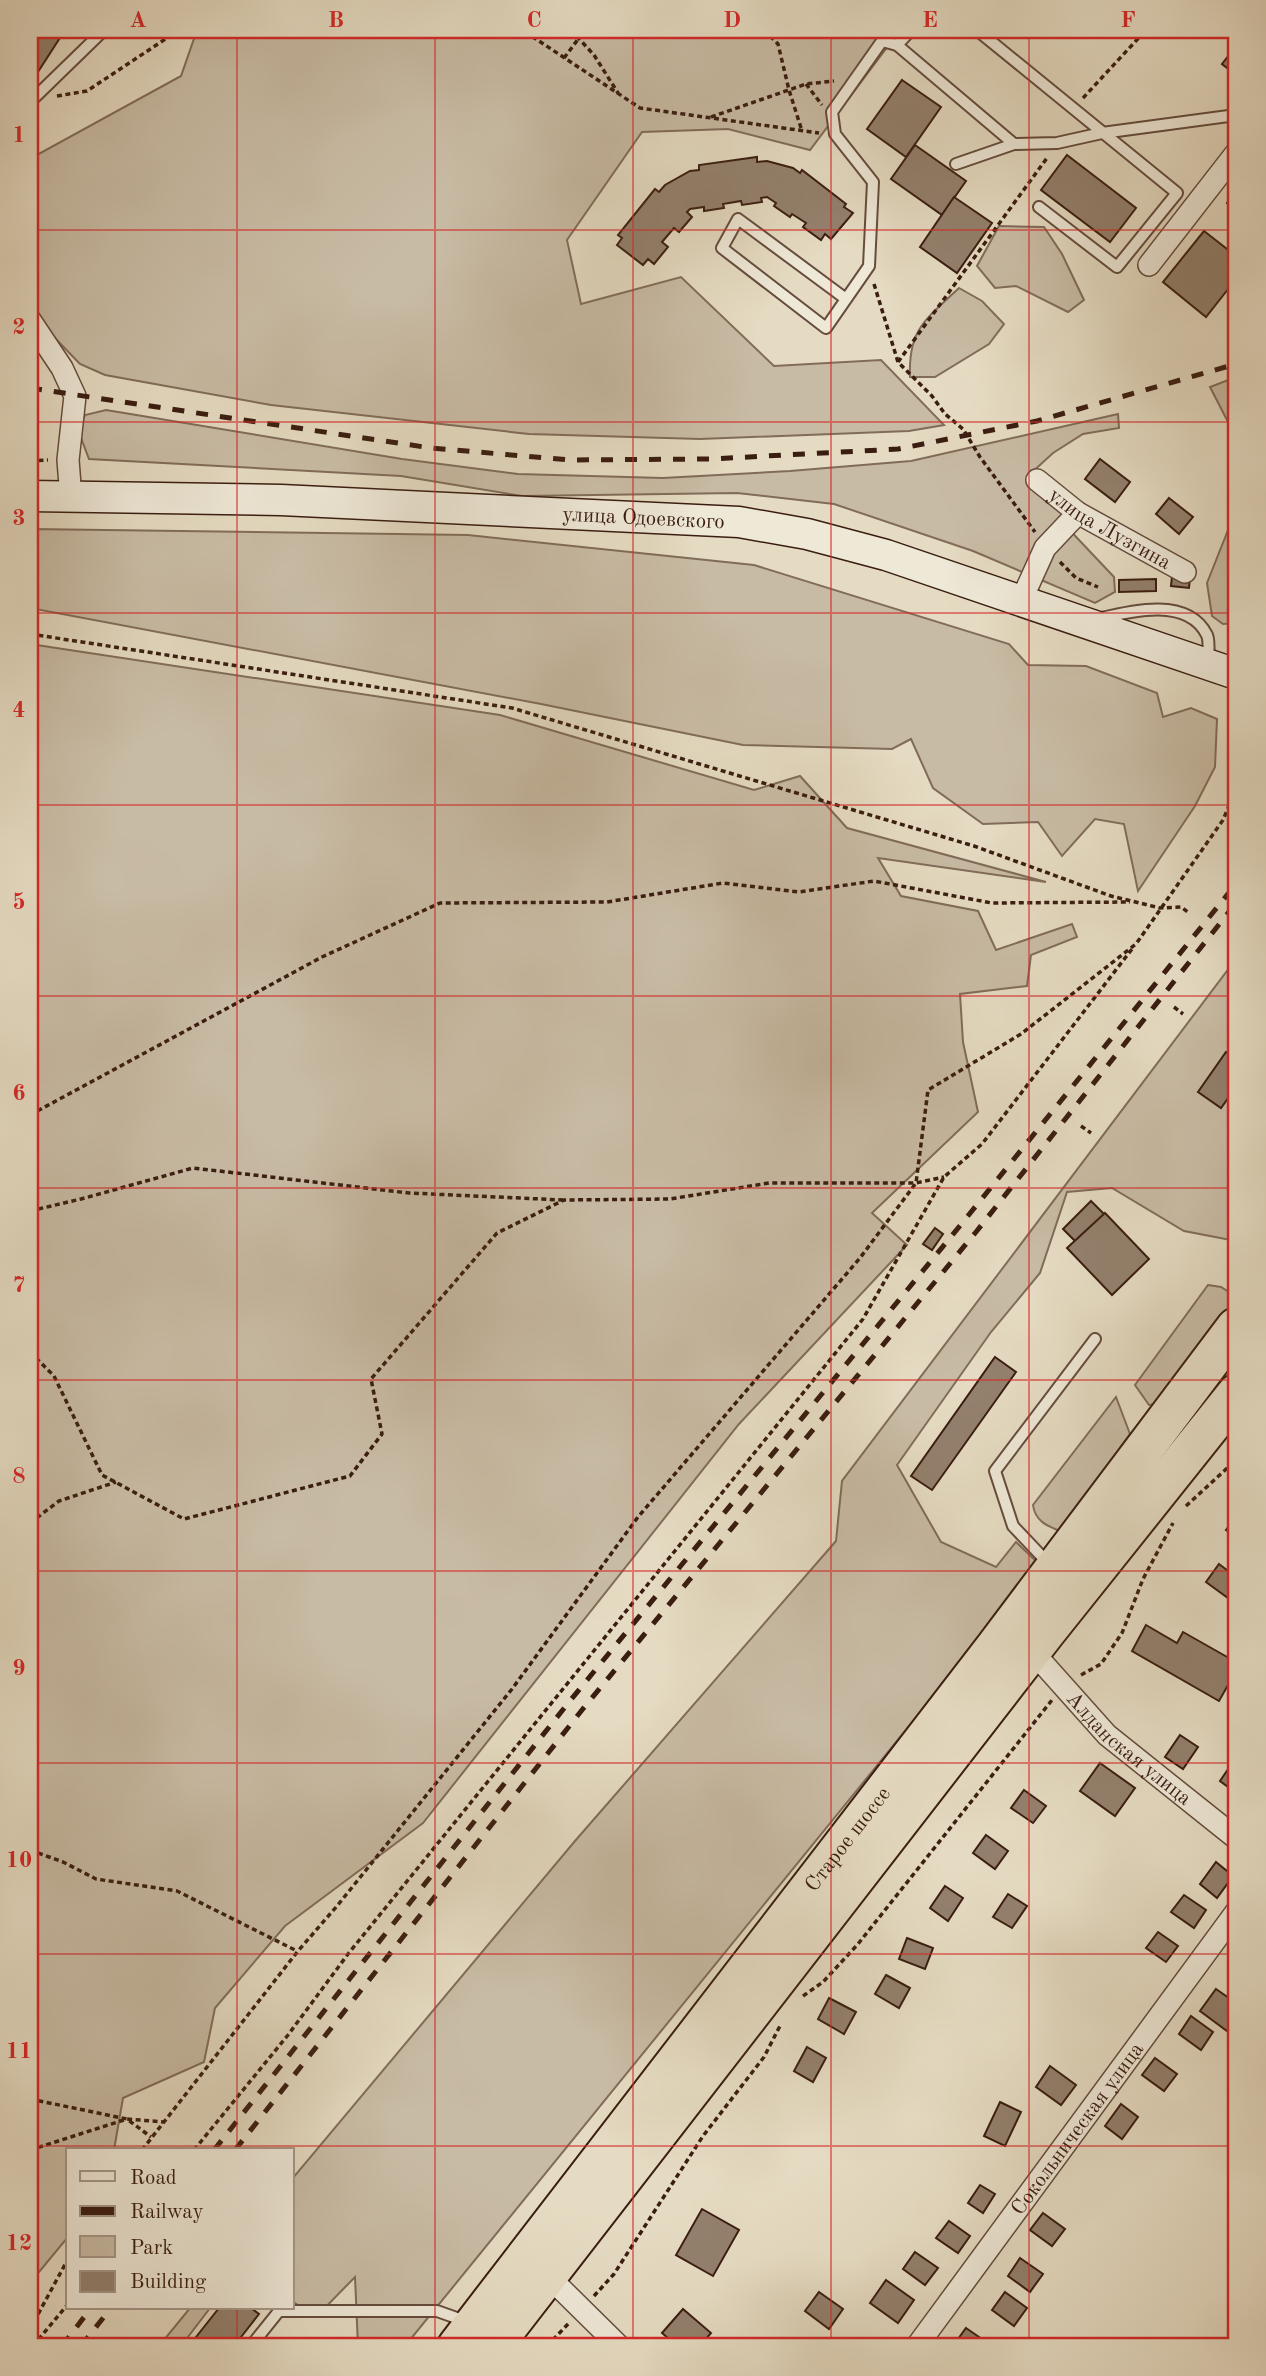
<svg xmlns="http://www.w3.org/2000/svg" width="1266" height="2376" viewBox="0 0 1266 2376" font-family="'Old Standard TT',serif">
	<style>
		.green { fill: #c8bba4; stroke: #816c5a; stroke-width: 2 }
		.building { fill: #93806d; stroke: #3a1d11; stroke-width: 2 }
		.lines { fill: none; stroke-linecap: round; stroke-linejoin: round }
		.lane-casing { stroke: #654c3d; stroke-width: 14 }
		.street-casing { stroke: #654c3d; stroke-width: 24 }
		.secondary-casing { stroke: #3a1d11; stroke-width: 33 }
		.highway-casing { stroke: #3a1d11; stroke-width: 42 }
		.path { stroke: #3a1d11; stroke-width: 3.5; stroke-dasharray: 5 3.5; stroke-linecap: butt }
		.lane { stroke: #eee8d7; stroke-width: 10 }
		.street { stroke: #eee8d7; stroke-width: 21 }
		.secondary { stroke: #eee8d7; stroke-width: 30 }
		.highway { stroke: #e5dbc2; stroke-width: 38 }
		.rail { stroke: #3a1d11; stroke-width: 5; stroke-dasharray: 12 12; stroke-linecap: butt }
		.grid { fill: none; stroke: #d62828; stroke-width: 2; stroke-opacity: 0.55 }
		.labels { text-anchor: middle; stroke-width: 5; stroke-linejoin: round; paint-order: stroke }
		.street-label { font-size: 21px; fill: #3a1d11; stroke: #eee8d7 }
		.neatline { fill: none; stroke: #d62828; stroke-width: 2.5 }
		.grid-label { font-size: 23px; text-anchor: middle; font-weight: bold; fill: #d62828 }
	</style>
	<rect width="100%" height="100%" fill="#e5dbc2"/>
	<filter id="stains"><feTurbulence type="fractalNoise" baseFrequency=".00286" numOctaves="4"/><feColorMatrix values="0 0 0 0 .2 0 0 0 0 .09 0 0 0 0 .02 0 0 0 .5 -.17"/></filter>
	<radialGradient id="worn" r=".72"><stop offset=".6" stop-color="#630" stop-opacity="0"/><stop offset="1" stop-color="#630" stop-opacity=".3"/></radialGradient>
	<!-- green -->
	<g class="green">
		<path d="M197,30H900L810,150L728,129L642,132L567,240L581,304L681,277L774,366L881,360L944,425L909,431L700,439L529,434L271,405L105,375L80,364L49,332L30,340V154L37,155L181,76Z"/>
		<path d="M999,226L1044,227L1062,254L1084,300L1068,312L1016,286L995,288L977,266Z"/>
		<path d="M959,288L982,301L1004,324L989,344L935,377H910C908,329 926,319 959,288Z"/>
		<path d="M1236,377V426L1227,420L1210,387Z"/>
		<path d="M106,410L402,459L518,474L663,478L790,471L911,461L1118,414L1119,428L1083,434L1053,453L1028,476L1071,510L1063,523L1114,577L1115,592L1095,603L973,551L834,504L737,493L522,496L401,476L89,459L78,430L85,415Z"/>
		<path d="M1236,510V623L1223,624L1212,616L1207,583Z"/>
		<path d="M30,529L468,535L754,565L1009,644L1028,665L1086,666L1157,693L1163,717L1191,708L1217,719L1215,767L1195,806L1138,891L1124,824L1095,819L1062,856L1038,822L983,824L933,788L911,739L892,749L743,745L541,704L30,608Z"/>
		<path d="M30,644L500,715L754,790L800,776L847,828L1046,882L878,858L901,896L978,911L996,950L1072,924L1077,937L1031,955L1027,986L960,994L963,1042L978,1112L872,1213L907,1245L739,1424L423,1823L285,1926L215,2008L204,2062L123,2098L114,2150H68V2237L30,2283Z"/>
		<path d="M1236,959V1241L1184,1231L1112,1188L1067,1192L1040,1273L991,1332L897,1465L941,1542L996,1567L1016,1542L1036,1561L988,1629L405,2346H358L355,2277L316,2317L292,2301V2179L575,1841L836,1541L842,1481Z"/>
		<path d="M1208,1285L1221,1287L1232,1294L1233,1303L1156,1404L1149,1405L1135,1385Z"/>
		<path d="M1116,1397L1130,1434L1060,1531C1047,1526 1035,1521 1033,1505Z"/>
		<path d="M190,2308H210L181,2346H159Z"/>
	</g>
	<!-- building -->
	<g class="building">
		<path d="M30,30H65L34,78L30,75Z"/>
		<path d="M1236,46V75L1222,64Z"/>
		<path d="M902,80L941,107L906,157L867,129Z"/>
		<path d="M915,145L966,181L942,215L891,179Z"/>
		<path d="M1067,155L1136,208L1110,242L1041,190Z"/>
		<path d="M757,157V162L767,161L793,168L800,173L802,170L846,204L844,207L853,213L831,239L825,234L821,240L803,227L806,223L792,214L790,217L774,206L776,203L767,197L761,198L762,202L742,205L741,201L723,204L724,208L704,211V207L690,209L687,212L692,217L679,232L674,228L662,242L668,247L654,264L648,259L643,265L617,245L622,238L618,235L655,189L659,192L665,185L690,171L699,170V165Z"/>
		<path d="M1236,191V210L1227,203Z"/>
		<path d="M954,197L992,223L957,273L920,247Z"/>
		<path d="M1204,231L1236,256V279L1206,317L1163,282Z"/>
		<path d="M1100,459L1130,482L1115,502L1085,479Z"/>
		<path d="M1169,498L1193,517L1179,534L1156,514Z"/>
		<path d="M1172,576L1190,578L1189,588L1171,586Z"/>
		<path d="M1156,579V591L1119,592V580Z"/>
		<path d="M1226,1052L1236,1059V1087L1221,1108L1198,1092Z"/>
		<path d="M1091,1201L1108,1218L1080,1246L1063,1229Z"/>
		<path d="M1105,1213L1149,1259L1112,1295L1067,1248Z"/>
		<path d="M935,1228L943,1234L932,1250L923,1244Z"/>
		<path d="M995,1357L1016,1372L932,1490L911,1476Z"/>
		<path d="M1236,1516V1537L1226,1530Z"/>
		<path d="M1219,1564L1236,1577V1587L1228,1598L1206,1582Z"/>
		<path d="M1146,1625L1177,1643L1183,1632L1236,1662V1671L1219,1701L1132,1651Z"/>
		<path d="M1180,1735L1198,1747L1183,1769L1165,1757Z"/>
		<path d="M1235,1759L1236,1760V1793L1220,1781Z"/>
		<path d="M1100,1763L1135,1788L1115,1816L1080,1791Z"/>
		<path d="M1024,1790L1046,1806L1033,1823L1011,1808Z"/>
		<path d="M986,1835L1008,1851L995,1869L973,1853Z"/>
		<path d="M1216,1862L1233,1876L1217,1898L1200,1884Z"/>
		<path d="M945,1886L963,1898L948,1921L930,1908Z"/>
		<path d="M1008,1894L1027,1906L1012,1928L993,1917Z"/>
		<path d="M1184,1895L1206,1910L1194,1928L1171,1912Z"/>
		<path d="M1158,1932L1178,1946L1166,1962L1146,1948Z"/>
		<path d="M907,1938L933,1948L925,1969L899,1959Z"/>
		<path d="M886,1975L910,1988L899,2008L875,1994Z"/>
		<path d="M1216,1989L1236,2003V2018L1227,2031L1200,2011Z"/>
		<path d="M829,1998L856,2012L844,2034L818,2019Z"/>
		<path d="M1191,2016L1213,2032L1201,2050L1179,2034Z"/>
		<path d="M807,2047L826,2058L813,2082L794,2071Z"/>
		<path d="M1155,2058L1177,2074L1164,2091L1142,2075Z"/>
		<path d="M1050,2066L1076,2085L1061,2105L1036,2087Z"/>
		<path d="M1000,2102L1021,2112L1005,2146L984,2136Z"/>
		<path d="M1121,2104L1138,2117L1122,2139L1105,2126Z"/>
		<path d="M980,2185L995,2194L983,2213L968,2203Z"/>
		<path d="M702,2209L739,2230L713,2276L676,2255Z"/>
		<path d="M1043,2213L1065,2229L1052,2246L1030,2230Z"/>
		<path d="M949,2221L970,2236L958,2253L936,2238Z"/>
		<path d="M915,2252L938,2268L925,2285L903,2269Z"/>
		<path d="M1020,2258L1043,2274L1030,2292L1008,2276Z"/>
		<path d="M886,2280L914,2300L898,2323L870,2303Z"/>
		<path d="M819,2292L843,2309L829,2329L805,2311Z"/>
		<path d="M1005,2292L1027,2308L1014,2326L992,2310Z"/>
		<path d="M219,2308H251L259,2314L234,2346H189Z"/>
		<path d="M683,2309L711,2333L700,2346H677L662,2333Z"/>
		<path d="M966,2328L992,2346H953Z"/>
	</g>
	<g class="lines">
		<!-- lane casing -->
		<g class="lane-casing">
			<g id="lane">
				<path d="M977,30L1177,193L1117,267L1039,207"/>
				<path d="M897,45L911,30"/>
				<path d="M30,102L104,30"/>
				<path d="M956,164L1014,144L1057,143L1102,133L1236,115"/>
				<path d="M846,299L738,219L722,248L826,328L869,266L873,182L835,134L832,112L882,41L897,45L1014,144"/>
				<path d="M1097,619C1130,611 1188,596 1207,635C1210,642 1208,654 1208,662"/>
				<path d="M1050,1565L1013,1526L995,1471L1095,1339"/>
				<path d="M251,2346L279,2311H437L468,2322"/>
			</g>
		</g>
		<!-- street casing -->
		<g class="street-casing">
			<g id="street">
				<path d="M1149,265L1236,153"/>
				<path d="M30,320L62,368L75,396L68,460L71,498"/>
				<path id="s1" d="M1037,480L1078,513L1185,572"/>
				<path d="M1021,601L1045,548L1078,513"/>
				<path id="s2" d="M1032,1651L1107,1735L1236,1838"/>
				<path d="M548,2276L619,2346"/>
				<path id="s3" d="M917,2346L1236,1912"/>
			</g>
		</g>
		<!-- secondary casing -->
		<g class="secondary-casing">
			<g id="secondary">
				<path id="s4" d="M30,496L281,500L739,522L807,534L886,555L1236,674"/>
			</g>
		</g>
		<!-- highway casing -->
		<g class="highway-casing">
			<g id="highway">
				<path id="s5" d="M457,2346L995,1647L1236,1327"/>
				<path d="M493,2346L1046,1632L1236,1394"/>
			</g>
		</g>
		<!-- path -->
		<g class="path">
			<path d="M517,30L524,31L640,108L819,133"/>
			<path d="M571,30L594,55L618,93"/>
			<path d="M764,30L778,44L789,90L802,131"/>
			<path d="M564,58L585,30"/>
			<path d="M806,84L822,105"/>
			<path d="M57,96L87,91L179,30"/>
			<path d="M1083,98L1146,30"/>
			<path d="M711,117L806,84L834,81"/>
			<path d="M874,284L898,362L932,396L945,414L963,429L980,457L1035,532"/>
			<path d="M898,362L1047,158"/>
			<path d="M30,461L48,460"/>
			<path d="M1060,562L1076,578L1098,587"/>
			<path d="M30,634L512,708L974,846L1111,896L1160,908L1181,907L1189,913"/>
			<path d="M1174,1007L1183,1014"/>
			<path d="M30,1115L322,957L440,903L607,902L723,883L799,892L874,881L992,903L1130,902"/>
			<path d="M1081,1126L1091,1133"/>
			<path d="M30,1211L81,1199L193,1168L409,1193L563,1200"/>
			<path d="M30,1352L54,1376L102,1475L184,1519L350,1476L382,1434L371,1379L497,1233L564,1200L670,1199L769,1183H916L944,1177"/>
			<path d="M1186,1506L1236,1460"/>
			<path d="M30,1523L59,1501L116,1482"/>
			<path d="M1081,1675L1101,1664L1122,1633L1143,1579L1173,1523"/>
			<path d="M30,1850L63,1862L96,1879L177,1891L297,1951"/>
			<path d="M803,1996L823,1982L858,1944L1052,1700"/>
			<path d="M30,2099L127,2119L151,2137"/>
			<path d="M30,2150L127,2119L164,2122"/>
			<path d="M142,2150L298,1951L337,1906L512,1689L638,1517L860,1258L916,1183L928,1090L1021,1034L1136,944L1223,820L1236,789"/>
			<path d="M194,2150L288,2035L348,1954L863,1319L944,1177L982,1144L1132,949"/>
			<path d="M594,2296L614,2274L703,2136L764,2057L781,2024"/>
			<path d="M30,2329L68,2259"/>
			<path d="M33,2346L68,2304"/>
			<path d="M547,2346L569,2323"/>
		</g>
		<!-- lane -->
		<use href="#lane" class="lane"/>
		<!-- street -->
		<use href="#street" class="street"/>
		<!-- secondary -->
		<use href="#secondary" class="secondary"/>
		<!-- highway -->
		<use href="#highway" class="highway"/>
		<!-- rail -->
		<g class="rail">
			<path d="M30,388L431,448L570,460L710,459L898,449L1037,421L1236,364"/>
			<path d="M214,2150L569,1702L963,1222L1236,884"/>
			<path d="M235,2150L582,1710L976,1232L1236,903"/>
			<path d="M62,2346L91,2308"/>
			<path d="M81,2346L111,2308"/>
		</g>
	</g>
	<!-- grid -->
	<path class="grid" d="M237,30V2150M435,30V2346M633,30V2346M831,30V2346M1029,30V2346M30,230H1236M30,422H1236M30,613H1236M30,805H1236M30,996H1236M30,1188H1236M30,1380H1236M30,1571H1236M30,1763H1236M30,1954H1236M30,2146H1236M237,2308V2346"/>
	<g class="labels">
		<!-- street labels -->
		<g class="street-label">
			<text dy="7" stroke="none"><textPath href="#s4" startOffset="614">улица Одоевского</textPath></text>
			<text dy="7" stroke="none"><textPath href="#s1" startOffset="88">улица Лузгина</textPath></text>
			<text dy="7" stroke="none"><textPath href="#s2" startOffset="138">Алданская улица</textPath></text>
			<text dy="7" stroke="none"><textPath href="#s5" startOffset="640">Старое шоссе</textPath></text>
			<text dy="7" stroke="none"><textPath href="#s3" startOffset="270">Сокольническая улица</textPath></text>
		</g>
	</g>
	<!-- margin -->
	<rect width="1266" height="2376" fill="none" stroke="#e5dbc2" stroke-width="77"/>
	<!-- legend -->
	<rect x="66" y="2148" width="228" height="161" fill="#eee8d7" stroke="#a69788" stroke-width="2"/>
	<rect x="80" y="2171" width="35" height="10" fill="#eee8d7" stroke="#a69788" stroke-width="2"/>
	<text x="130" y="2184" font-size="21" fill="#3a1d11">Road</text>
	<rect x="80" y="2206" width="35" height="10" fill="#3a1d11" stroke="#a69788" stroke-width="2"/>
	<text x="130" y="2218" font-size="21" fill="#3a1d11">Railway</text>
	<rect x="80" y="2236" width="35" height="21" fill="#c8bba4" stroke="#a69788" stroke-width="2"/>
	<text x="130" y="2254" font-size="21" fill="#3a1d11">Park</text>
	<rect x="80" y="2271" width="35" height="21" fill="#93806d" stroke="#a69788" stroke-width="2"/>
	<text x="130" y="2288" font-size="21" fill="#3a1d11">Building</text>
	<rect x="38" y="38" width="1190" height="2300" class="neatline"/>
	<g class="grid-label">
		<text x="138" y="27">A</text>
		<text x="336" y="27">B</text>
		<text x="534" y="27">C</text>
		<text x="732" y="27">D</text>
		<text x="930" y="27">E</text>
		<text x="1128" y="27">F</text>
		<text x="19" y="142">1</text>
		<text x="19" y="334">2</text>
		<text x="19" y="525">3</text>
		<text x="19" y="717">4</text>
		<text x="19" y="909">5</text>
		<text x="19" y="1100">6</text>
		<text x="19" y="1292">7</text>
		<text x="19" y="1483">8</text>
		<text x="19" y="1675">9</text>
		<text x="19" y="1867">10</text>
		<text x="19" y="2058">11</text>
		<text x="19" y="2250">12</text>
	</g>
	<rect width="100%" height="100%" filter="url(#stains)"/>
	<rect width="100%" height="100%" fill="url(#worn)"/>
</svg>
